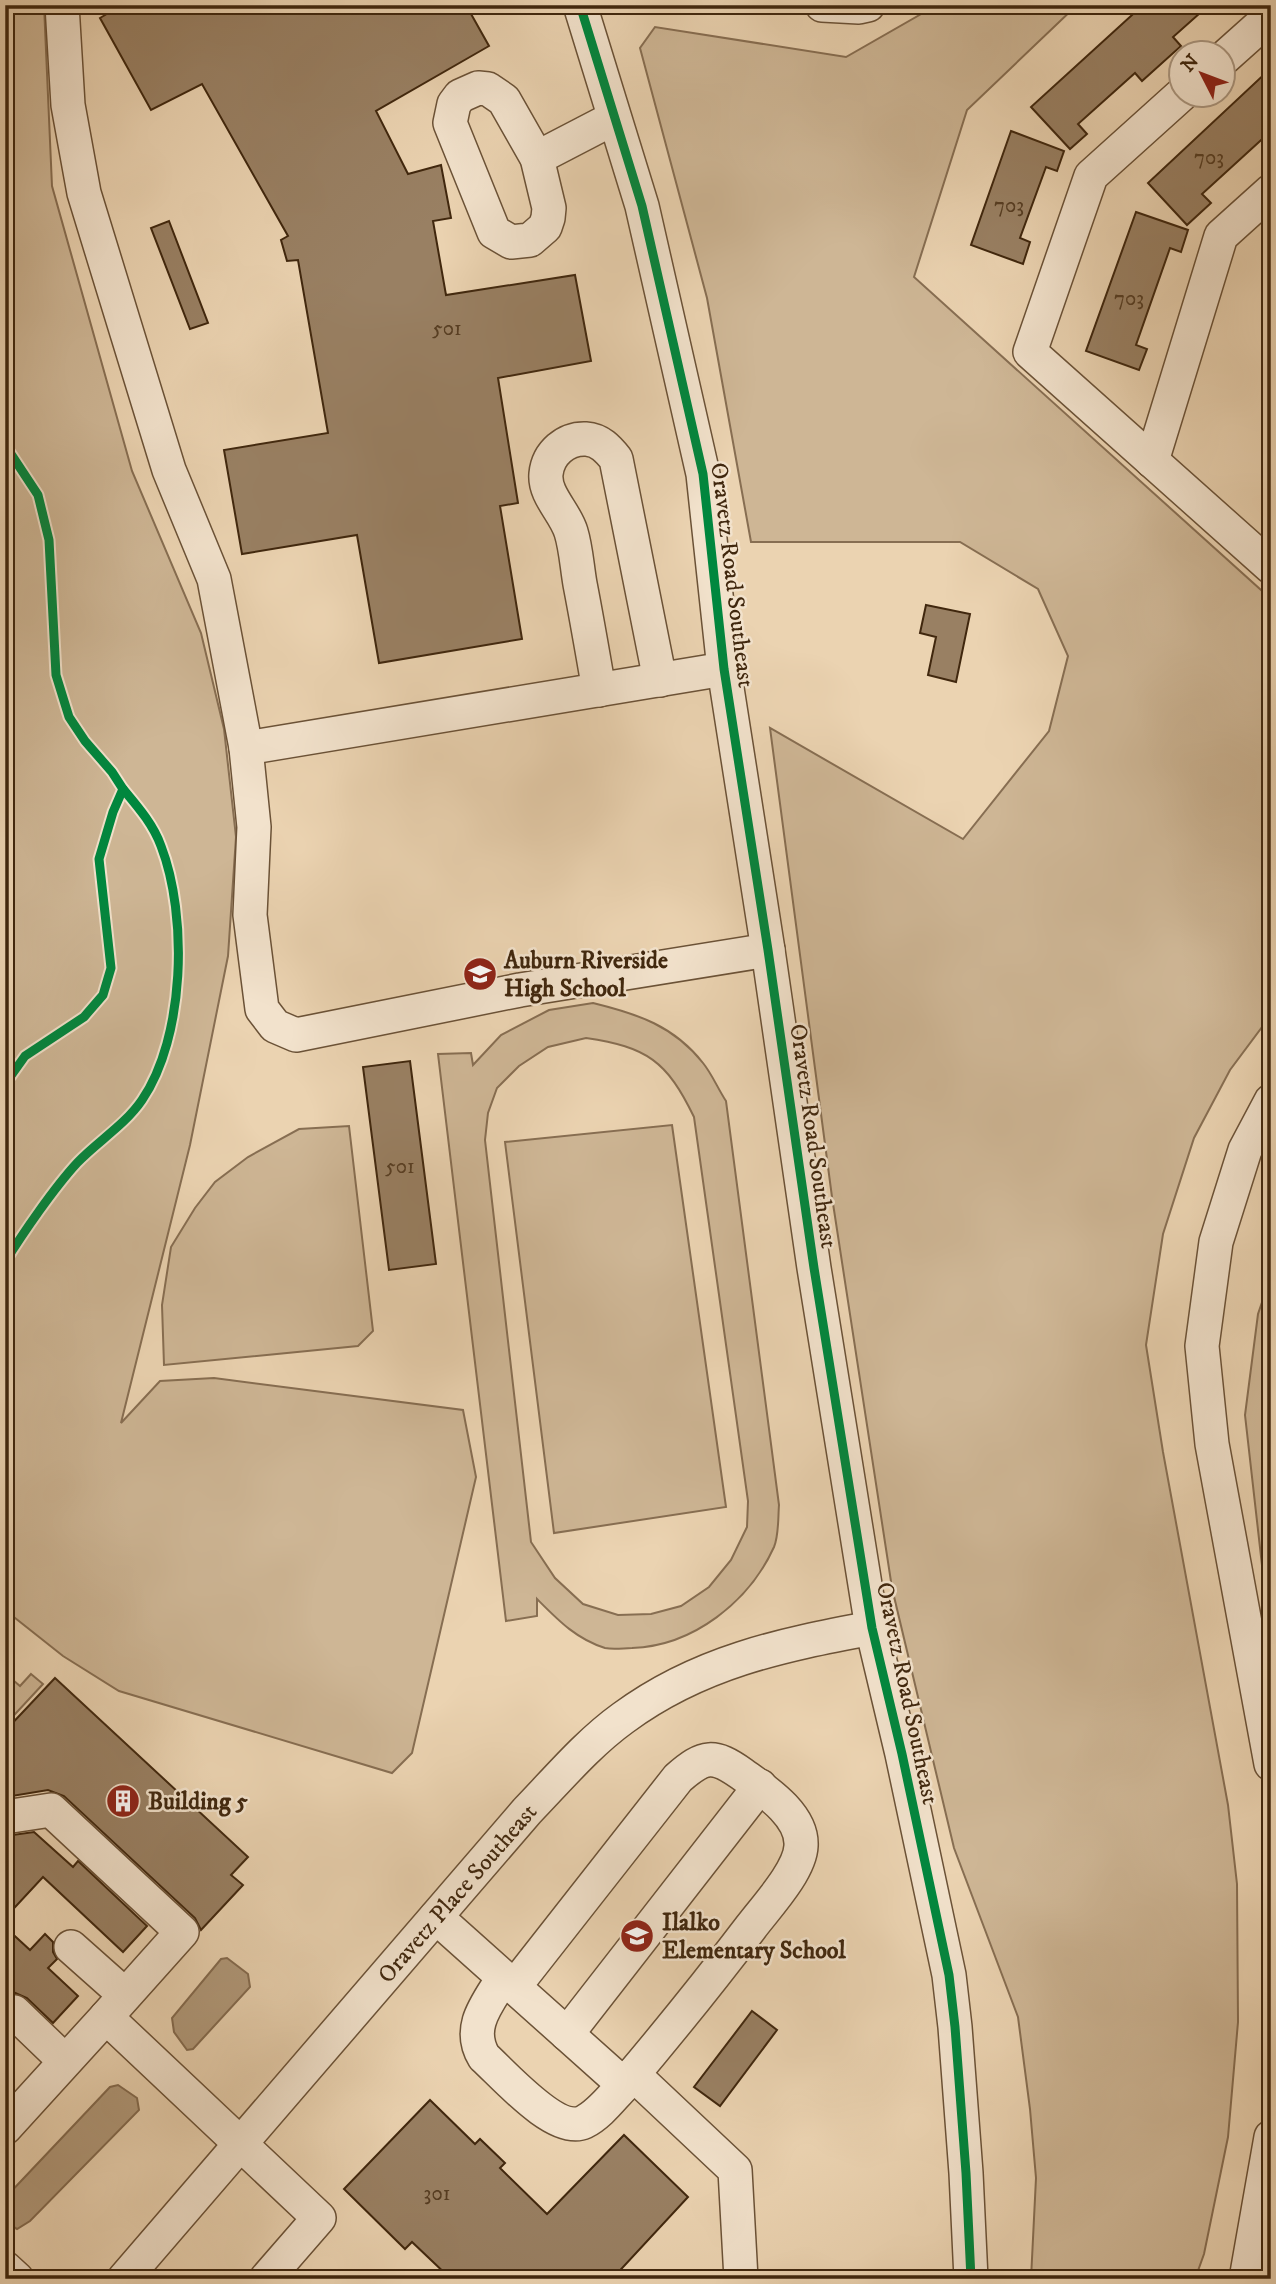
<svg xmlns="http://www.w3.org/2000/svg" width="1276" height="2284" viewBox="0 0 1276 2284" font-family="'IM FELL DW Pica',serif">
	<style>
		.green { fill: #ceb695; stroke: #876e52; stroke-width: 2; fill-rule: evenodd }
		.water { fill: #b1997a; stroke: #846b4f; stroke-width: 2 }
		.building { fill: #998063; stroke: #40270e; stroke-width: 2 }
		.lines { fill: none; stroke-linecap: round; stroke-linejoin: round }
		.minor-casing { stroke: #6b5237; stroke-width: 36 }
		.minor { stroke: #f2e2cc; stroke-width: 33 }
		.cycleway-casing { stroke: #f2e2cc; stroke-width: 13 }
		.cycleway { stroke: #00873e; stroke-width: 9 }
		.labels { text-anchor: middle; stroke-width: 5; stroke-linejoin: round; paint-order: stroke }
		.number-label { font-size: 21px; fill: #563d23 }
		.street-label { font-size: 24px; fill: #40270e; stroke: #f2e2cc }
		.poi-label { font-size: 24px; font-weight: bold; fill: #40270e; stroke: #f2e2cc; text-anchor: start }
	</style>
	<rect width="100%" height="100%" fill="#ebd3b1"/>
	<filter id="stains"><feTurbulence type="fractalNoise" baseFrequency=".00286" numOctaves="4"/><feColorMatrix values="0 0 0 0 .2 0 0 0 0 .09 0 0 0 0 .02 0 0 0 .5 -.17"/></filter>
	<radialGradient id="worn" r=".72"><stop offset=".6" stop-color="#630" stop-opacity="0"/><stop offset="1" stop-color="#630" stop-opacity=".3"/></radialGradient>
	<!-- green -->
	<g class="green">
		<path d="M5,5H44L52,186L132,471L201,633L224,729L236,837L228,956L190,1145L121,1423L160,1381L214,1378L463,1410L476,1477L412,1753L392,1773L119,1691L63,1656L5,1610Z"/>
		<path d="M937,5H1077L967,110L914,277L1271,599V1015L1230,1070L1194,1138L1163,1234L1146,1345L1163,1452L1228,1805L1237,1884L1238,2022L1228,2137L1204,2254L1195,2279H1031L1036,2178L1030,2109L1018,2017L954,1848L892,1588L832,1197L770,728L963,839L1049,731L1068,656L1038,589L960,542H751L707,298L640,48L655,27L846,57Z"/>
		<path d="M593,1003C638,1014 674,1026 703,1063C712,1074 718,1089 726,1101L779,1505C778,1517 779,1535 774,1547C749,1602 693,1646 632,1648C624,1648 614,1650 605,1648C576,1639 558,1620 537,1599V1616L506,1621L438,1054L471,1053L473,1065L501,1035L549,1010ZM586,1038C647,1047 667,1061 694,1117L748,1501L747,1527L731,1560L709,1587L681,1606L651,1614L618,1615L583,1604L555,1578L531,1542L485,1140L488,1113L497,1088L519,1066L548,1047Z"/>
		<path d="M672,1125L726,1507L554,1533L505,1142Z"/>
		<path d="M349,1126L373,1331L358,1346L164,1365L162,1305L171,1247L195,1208L215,1182L248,1157L299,1129Z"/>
		<path d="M1271,1276V1627L1264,1583L1245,1415L1258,1314Z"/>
		<path d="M31,1674L43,1684L5,1725V1688L13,1680L20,1686Z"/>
	</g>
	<!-- water -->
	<g class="water">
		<path d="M227,1958L248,1974L250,1987L193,2049L187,2050L174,2032L172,2018L221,1959Z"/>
		<path d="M118,2085L137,2098L139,2110L30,2221L17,2229C5,2223 5,2211 5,2198L110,2087Z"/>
	</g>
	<!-- building -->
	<g class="building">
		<path d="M122,5H466L489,46L376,111L408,174L441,165L451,218L433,221L446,295L575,275L591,361L498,378L518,503L500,506L522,639L379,663L357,535L242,554L224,450L328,433L298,260L287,261L281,240L288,236L202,84L151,110L100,18Z"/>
		<path d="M1143,5H1209L1173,37L1181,46L1142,81L1135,73L1078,124L1087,134L1070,149L1031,107Z"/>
		<path d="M1271,68V131L1202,194L1211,203L1187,225L1148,183Z"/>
		<path d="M1011,131L1064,151L1057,171L1046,167L1020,238L1030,242L1023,264L971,245Z"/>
		<path d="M1136,212L1188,230L1181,252L1170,248L1136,345L1147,349L1139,370L1086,351Z"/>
		<path d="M169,221L208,323L190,329L151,228Z"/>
		<path d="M926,605L970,614L956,682L928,675L936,637L920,633Z"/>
		<path d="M410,1061L436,1264L389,1270L363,1067Z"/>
		<path d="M55,1678L248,1857L231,1875L243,1885L201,1930L195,1918L64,1796L48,1790L12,1796L5,1790V1731Z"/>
		<path d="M34,1832L73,1867L78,1861L147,1926L123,1952L43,1877L5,1918V1836Z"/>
		<path d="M5,1927L30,1950L45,1934L53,1942V1952L57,1959L48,1968L78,1996L53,2023L27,1998L13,1992L5,1985Z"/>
		<path d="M752,2011L777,2030L720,2106L694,2087Z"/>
		<path d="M430,2100L475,2144L480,2139L505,2163L500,2168L547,2214L624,2135L688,2197L612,2279H451L412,2242L405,2249L344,2189Z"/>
	</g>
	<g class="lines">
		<!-- minor casing -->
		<g class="minor-casing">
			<g id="minor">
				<path d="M62,5L68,105L84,193L169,470L214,579L246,748L254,827L250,915L262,1009L275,1026L296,1035L520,990L768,950"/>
				<path d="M580,5L642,206L703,474L724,669L768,950L814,1268L872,1628L902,1754L949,1975L955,2027L966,2173L971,2279"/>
				<path d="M822,5L859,7L868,5"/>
				<path d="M1224,58L1271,16"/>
				<path d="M478,88L488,89L504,100L537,158L549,208L548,218L545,227L530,240L511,242L494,232L450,123L454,104L460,96Z"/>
				<path d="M1182,94L1091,176L1030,352L1271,567"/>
				<path d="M537,158L614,118"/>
				<path d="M1152,461L1221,236L1271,191"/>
				<path d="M599,690C593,655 587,620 580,584C577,567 576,548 571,532C565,512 544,495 546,474C548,453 566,438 586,439C600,440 608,449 616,459L660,680"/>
				<path d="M246,748L724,669"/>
				<path d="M1271,1101L1245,1150L1216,1242L1202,1346L1212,1444L1271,1764"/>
				<path d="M5,1817L51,1810L182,1932L106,2017L319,2218L266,2279"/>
				<path d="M436,1917L624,2085C668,2033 710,1981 751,1927C766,1907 800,1871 801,1846C803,1815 764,1790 742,1774C714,1754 704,1755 678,1778L514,1987"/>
				<path d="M71,1947L125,1995"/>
				<path d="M503,1978C488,2003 466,2027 484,2057C504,2075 556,2135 584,2122C600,2114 612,2097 624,2085"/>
				<path d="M5,2011L14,2012L65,2061"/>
				<path d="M567,2034L760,1786"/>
				<path d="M633,2074L735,2170L741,2279"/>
				<path d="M5,2128L106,2017"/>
				<path d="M5,2268L17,2279"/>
				<path d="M124,2279L527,1811C558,1779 587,1744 623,1718C699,1662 781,1645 872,1628"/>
				<path d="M1246,2279L1271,2137"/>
			</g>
		</g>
		<!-- minor -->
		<use href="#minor" class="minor"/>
		<!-- cycleway casing -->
		<g class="cycleway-casing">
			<g id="cycleway">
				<path d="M580,5L642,206L703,474L724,669L768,950L814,1268L872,1628L902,1754L949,1975L955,2027L966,2173L971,2279"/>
				<path d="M5,445L38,495L49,540L56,675L69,717L85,741L112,772L123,789L113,812L99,859L111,968L103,995L84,1017L25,1056L5,1084"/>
				<path d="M5,1262C23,1233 54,1188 77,1163C98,1141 125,1125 142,1100C185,1037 188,916 161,846C153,824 138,807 123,789"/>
			</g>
		</g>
		<!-- cycleway -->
		<use href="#cycleway" class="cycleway"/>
	</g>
	<!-- icons -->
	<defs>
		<g id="school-disc" transform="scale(1.75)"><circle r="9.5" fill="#8f2418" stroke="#f2e2cc"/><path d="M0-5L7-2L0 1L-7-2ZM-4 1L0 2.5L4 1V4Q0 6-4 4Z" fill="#fff"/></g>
		<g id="building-disc" transform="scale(1.75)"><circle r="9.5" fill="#8f2418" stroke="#f2e2cc"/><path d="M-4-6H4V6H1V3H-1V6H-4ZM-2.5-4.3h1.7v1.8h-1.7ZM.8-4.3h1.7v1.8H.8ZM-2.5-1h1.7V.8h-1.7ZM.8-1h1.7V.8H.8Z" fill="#fff"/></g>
	</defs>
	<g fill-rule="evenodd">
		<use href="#school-disc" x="480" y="974"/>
		<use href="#building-disc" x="123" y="1801"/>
		<use href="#school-disc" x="637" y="1936"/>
	</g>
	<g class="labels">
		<!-- number labels -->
		<g class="number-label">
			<text x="1209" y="164">703</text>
			<text x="1009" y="212">703</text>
			<text x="1129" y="305">703</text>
			<text x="447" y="335">501</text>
			<text x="400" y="1173">501</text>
			<text x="437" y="2200">301</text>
		</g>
		<!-- street labels -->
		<g class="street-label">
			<text transform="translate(733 575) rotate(83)" y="8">Oravetz Road Southeast</text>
			<text transform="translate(814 1136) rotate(82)" y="8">Oravetz Road Southeast</text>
			<text transform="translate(908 1693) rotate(78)" y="8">Oravetz Road Southeast</text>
			<text transform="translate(457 1893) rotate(-49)" y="8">Oravetz Place Southeast</text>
		</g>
		<!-- poi labels -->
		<g class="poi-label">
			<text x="504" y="968">Auburn Riverside<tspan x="504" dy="28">High School</tspan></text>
			<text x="148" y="1809">Building 5</text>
			<text x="662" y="1930">Ilalko<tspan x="662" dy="28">Elementary School</tspan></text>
		</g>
	</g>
	<!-- margin -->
	<rect width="1276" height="2284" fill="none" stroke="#ebd3b1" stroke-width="28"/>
	<rect x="7" y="7" width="1262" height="2270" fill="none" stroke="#40270e" stroke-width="3.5"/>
	<rect x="14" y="14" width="1248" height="2256" fill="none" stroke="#40270e" stroke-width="2"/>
	<!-- north arrow -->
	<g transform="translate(1202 74) rotate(312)"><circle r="33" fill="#f2e2cc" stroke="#ab9780" stroke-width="2"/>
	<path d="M0-5L12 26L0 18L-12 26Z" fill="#8f2418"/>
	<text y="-10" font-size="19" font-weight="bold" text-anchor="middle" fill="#40270e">N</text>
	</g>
	<rect width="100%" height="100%" filter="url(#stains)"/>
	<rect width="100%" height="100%" fill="url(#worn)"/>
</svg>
